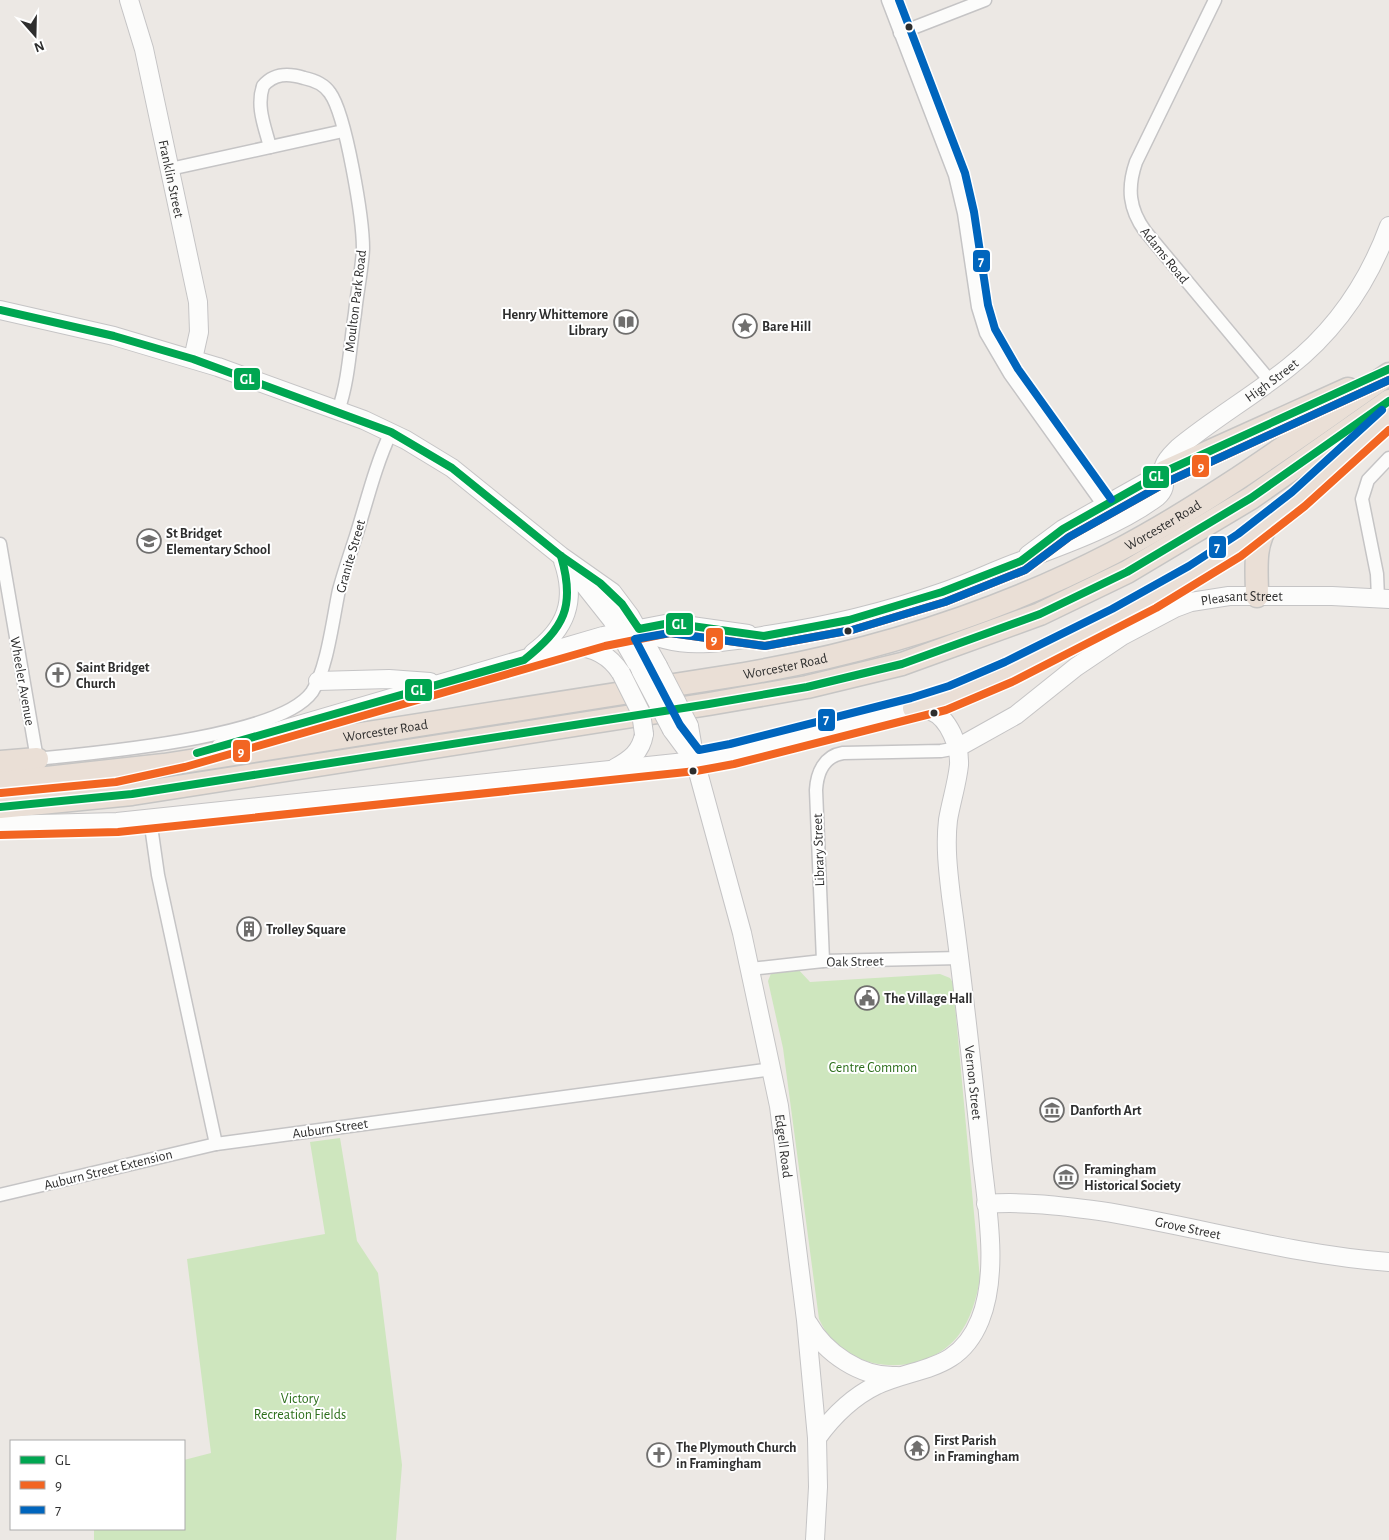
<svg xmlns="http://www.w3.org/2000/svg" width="1389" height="1540" viewBox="0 0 1389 1540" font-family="'Alegreya Sans',sans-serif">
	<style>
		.green { fill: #cee6be }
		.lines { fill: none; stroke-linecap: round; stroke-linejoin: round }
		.street-casing { stroke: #c5c4c5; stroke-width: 15 }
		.secondary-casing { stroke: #c5c4c5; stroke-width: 20 }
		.highway-casing { stroke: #c6c5c4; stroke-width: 25 }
		.street { stroke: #fcfcfb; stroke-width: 12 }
		.secondary { stroke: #fcfcfb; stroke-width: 18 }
		.highway { stroke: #eadfd6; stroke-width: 22 }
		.secondary-bridge-casing { stroke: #c5c4c5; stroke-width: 20; stroke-linecap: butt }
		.secondary-bridge { stroke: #fcfcfb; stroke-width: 18 }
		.bus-1-casing { stroke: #fff; stroke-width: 11 }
		.bus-2-casing { stroke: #fff; stroke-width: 11 }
		.bus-3-casing { stroke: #fff; stroke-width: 11 }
		.bus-1 { stroke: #00a651; stroke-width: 8 }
		.bus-2 { stroke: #f26522; stroke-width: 8 }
		.bus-3 { stroke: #0065bd; stroke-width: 8 }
		.bus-dot { fill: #2e2e2e; stroke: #fff; stroke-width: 2 }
		.labels { text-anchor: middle; stroke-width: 4; stroke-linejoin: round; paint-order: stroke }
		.street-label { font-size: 14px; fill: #2e2e2e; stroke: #fff }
		.poi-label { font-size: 14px; font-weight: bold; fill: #2e2e2e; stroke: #fff; text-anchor: start }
		.park-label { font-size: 14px; fill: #2c6e1b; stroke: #fff }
		.line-badge { stroke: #fff; stroke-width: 2 }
		.badge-label { font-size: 14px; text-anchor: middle; font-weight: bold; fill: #fff }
	</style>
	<rect width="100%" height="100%" fill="#ece8e4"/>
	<!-- green -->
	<g class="green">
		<path d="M796,967L810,982L940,974L950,978L953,983L980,1279C976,1300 971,1319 958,1336C929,1372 867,1376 834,1341C827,1335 823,1327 819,1319L783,1048L768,981L772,971Z"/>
		<path d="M340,1138L357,1241L378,1273L402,1465L396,1540H94V1529H184V1460L211,1453L187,1259L325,1234L310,1142Z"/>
	</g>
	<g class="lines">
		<!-- street casing -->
		<g class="street-casing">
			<g id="street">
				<path d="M888,0L955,175L964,213L978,307L986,333L1010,374L1115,521"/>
				<path d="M1215,0L1136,162C1127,188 1129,209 1145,231L1270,381"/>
				<path d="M900,33L985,0"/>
				<path d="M270,147C265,127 256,107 263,86C274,73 288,73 304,78C314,80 324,84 330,93C346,115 363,219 363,249C362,270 357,292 355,313C350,345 349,380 338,411"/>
				<path d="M170,169L343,131"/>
				<path d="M0,544L37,759C93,753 279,738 312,692C327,670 333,618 339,590C344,572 350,554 356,536C367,501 375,466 391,432"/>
				<path d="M1378,598L1377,574L1362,499L1368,480L1389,458"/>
				<path d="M150,819L158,875L216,1144"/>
				<path d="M823,961L816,790C817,773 824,756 843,753L941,751L957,748"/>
				<path d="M750,969L823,961L960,958"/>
				<path d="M0,1195L216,1144L772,1069"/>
			</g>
		</g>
		<!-- secondary casing -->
		<g class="secondary-casing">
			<g id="secondary">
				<path id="s1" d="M129,0L144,49L198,302L199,332L193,359"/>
				<path d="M0,310L114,336L218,367L364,420L406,440L452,468L561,556L612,592L630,616L658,666"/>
				<path d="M1028,555L1063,529L1164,472"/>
				<path d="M574,572L612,620L641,671"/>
				<path id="s2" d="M639,629C680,652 724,642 768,635C828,626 886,612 943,592C970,583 995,570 1021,561C1064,545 1120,525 1157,497C1169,487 1162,479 1164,466C1166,459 1173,453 1178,448C1213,419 1253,396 1289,367C1336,330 1368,283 1389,226"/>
				<path d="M574,647C594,647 610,656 621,673"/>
				<path d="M533,653C566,629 577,601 563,561"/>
				<path d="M318,681L389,679L430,682"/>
				<path id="s3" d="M689,726L695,761L742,933L779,1106L806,1320L817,1438L818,1487L815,1540"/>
				<path d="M672,730L695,761"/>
				<path d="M220,748L603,636L670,623L748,634"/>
				<path id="s4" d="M957,748L1016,715L1076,667L1122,636L1175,608L1191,602L1229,596H1332L1389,599"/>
				<path d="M615,768C630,760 641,752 644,734"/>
				<path id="s5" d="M0,825L117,822L695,761L732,754L914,708C920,709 926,709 931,711C949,718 960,747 959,765C957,784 951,802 948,820C945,845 948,871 951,896C963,981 972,1066 981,1151C986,1202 1000,1271 980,1320C959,1372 919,1366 877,1385C852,1397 833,1416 817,1438"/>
				<path id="s6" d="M986,1204C1024,1201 1062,1206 1100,1211C1196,1226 1292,1255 1389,1262"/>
				<path d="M808,1323C825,1353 861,1378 897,1376"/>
			</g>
		</g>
		<!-- highway casing -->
		<g class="highway-casing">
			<g id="highway">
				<path d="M1164,472L1348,389"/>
				<path d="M1257,596C1257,571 1253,547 1267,525"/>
				<path d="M914,708C967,693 1015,669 1064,644C1134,610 1205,573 1267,525C1310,492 1349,453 1389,417"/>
				<path d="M0,762L37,759"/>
				<path id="s7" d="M0,783L164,765L744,674C872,652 997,613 1113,553C1211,502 1299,436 1389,374"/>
				<path d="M0,807L132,794L709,704L807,687L902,664L1040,614L1127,572L1251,498L1389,401"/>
			</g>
		</g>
		<!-- street -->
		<use href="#street" class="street"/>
		<!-- secondary -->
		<use href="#secondary" class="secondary"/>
		<!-- highway -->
		<use href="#highway" class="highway"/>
		<!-- secondary-bridge casing -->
		<g class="secondary-bridge-casing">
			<g id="secondary-bridge">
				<path d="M658,666L689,726"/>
				<path d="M641,671L672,730"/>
				<path d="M621,673L641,713L644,734"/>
			</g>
		</g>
		<!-- secondary-bridge -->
		<use href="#secondary-bridge" class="secondary-bridge"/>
		<!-- bus-1 casing -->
		<g class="bus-1-casing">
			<g id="bus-1">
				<path d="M0,310L114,336L193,359L391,432L452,468L561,556L600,583L622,604L639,629L670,623L764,636L849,620L942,592L1021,561L1063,529L1164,472L1389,369"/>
				<path d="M197,753L524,660C564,628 576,607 561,556"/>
				<path d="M0,807L132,794L709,704L807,687L902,664L1040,614L1127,572L1251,498L1389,401"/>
			</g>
		</g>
		<!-- bus-2 casing -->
		<g class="bus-2-casing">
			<g id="bus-2">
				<path d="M1,793L116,782L185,767L605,646L670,633L765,646L852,630L945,602L1025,570L1069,537L1169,481L1389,380"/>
				<path d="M0,835L118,832L696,771L734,764L946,710L1012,682L1156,608L1241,556L1305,506L1389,430"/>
			</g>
		</g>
		<!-- bus-3 casing -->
		<g class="bus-3-casing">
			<g id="bus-3">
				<path d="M899,0L965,173L974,212L988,305L995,329L1018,369L1111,499"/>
				<path d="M1382,410L1292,492L1238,534L1189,566L1112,609L1005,662L949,686L911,698L730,744L699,750L680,725L635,639L670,633L765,646L852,630L945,602L1025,570L1069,537L1169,481L1389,380"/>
			</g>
		</g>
		<!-- bus-1 -->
		<use href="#bus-1" class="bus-1"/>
		<!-- bus-2 -->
		<use href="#bus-2" class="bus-2"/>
		<!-- bus-3 -->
		<use href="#bus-3" class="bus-3"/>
	</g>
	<!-- icons -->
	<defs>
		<g id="library-ring" transform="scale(1.25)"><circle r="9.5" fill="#fff" stroke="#706f6e" stroke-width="1.5"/><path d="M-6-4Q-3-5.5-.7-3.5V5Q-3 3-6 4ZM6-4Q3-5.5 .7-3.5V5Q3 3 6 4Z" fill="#706f6e"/></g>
		<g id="sight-ring" transform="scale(1.25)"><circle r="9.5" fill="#fff" stroke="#706f6e" stroke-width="1.5"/><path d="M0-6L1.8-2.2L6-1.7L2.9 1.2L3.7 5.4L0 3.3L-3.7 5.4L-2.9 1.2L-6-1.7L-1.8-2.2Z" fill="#706f6e"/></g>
		<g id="school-ring" transform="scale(1.25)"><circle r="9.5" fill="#fff" stroke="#706f6e" stroke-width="1.5"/><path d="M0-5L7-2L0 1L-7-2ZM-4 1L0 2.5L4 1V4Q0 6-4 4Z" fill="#706f6e"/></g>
		<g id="church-ring" transform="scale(1.25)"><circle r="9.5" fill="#fff" stroke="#706f6e" stroke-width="1.5"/><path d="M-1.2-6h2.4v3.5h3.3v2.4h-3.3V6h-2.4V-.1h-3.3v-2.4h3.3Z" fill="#706f6e"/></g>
		<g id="building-ring" transform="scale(1.25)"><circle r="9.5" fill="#fff" stroke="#706f6e" stroke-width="1.5"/><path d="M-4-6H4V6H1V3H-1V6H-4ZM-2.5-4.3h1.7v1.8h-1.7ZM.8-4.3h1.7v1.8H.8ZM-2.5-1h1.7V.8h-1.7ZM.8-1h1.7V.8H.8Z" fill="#706f6e"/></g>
		<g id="civic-ring" transform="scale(1.25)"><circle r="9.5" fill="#fff" stroke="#706f6e" stroke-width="1.5"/><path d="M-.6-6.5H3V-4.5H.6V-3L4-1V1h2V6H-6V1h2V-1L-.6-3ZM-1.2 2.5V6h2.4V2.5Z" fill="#706f6e"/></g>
		<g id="museum-ring" transform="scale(1.25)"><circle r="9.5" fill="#fff" stroke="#706f6e" stroke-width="1.5"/><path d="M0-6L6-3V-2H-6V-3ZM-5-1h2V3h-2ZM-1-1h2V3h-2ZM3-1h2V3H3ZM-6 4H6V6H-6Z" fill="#706f6e"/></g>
		<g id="temple-ring" transform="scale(1.25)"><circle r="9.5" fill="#fff" stroke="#706f6e" stroke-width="1.5"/><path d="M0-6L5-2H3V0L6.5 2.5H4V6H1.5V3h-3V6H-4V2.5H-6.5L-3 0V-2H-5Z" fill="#706f6e"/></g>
	</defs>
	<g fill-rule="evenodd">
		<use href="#library-ring" x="626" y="322"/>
		<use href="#sight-ring" x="745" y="326"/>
		<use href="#school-ring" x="149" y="541"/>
		<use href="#church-ring" x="58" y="675"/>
		<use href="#building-ring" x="249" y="929"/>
		<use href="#civic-ring" x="867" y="998"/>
		<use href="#museum-ring" x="1052" y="1110"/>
		<use href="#museum-ring" x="1066" y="1177"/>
		<use href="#temple-ring" x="917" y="1448"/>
		<use href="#church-ring" x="659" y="1455"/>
	</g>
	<!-- markers -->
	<g class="bus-dot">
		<circle cx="909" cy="27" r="4.5"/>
		<circle cx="848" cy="631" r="4.5"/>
		<circle cx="934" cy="713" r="4.5"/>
		<circle cx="693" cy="771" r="4.5"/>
	</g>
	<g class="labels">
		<!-- street labels -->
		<g class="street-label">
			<text dy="5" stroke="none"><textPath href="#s1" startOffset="184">Franklin Street</textPath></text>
			<text transform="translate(1165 255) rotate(51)" y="5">Adams Road</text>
			<text transform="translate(355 301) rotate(-83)" y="5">Moulton Park Road</text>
			<text dy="5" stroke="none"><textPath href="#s2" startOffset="719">High Street</textPath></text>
			<text dy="5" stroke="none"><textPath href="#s7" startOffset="1199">Worcester Road</textPath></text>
			<text transform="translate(350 556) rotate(-74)" y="5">Granite Street</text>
			<text dy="5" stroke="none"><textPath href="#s4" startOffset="328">Pleasant Street</textPath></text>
			<text dy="5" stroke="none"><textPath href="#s7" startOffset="794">Worcester Road</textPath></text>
			<text transform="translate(23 681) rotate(80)" y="5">Wheeler Avenue</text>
			<text dy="5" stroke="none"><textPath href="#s7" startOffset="389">Worcester Road</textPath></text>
			<text transform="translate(818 850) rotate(-92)" y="5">Library Street</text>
			<text transform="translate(855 961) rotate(-1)" y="5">Oak Street</text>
			<text dy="5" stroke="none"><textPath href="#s5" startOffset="1325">Vernon Street</textPath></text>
			<text transform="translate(330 1128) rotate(-8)" y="5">Auburn Street</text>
			<text dy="5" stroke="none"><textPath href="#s3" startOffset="431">Edgell Road</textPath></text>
			<text transform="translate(108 1169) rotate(-14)" y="5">Auburn Street Extension</text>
			<text dy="5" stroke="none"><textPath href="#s6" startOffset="204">Grove Street</textPath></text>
		</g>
		<!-- poi labels -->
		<g class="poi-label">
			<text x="608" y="319" text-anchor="end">Henry Whittemore<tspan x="608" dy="16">Library</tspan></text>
			<text x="762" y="331">Bare Hill</text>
			<text x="166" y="538">St Bridget<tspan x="166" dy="16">Elementary School</tspan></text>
			<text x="76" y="672">Saint Bridget<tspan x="76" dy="16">Church</tspan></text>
			<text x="266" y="934">Trolley Square</text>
			<text x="884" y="1003">The Village Hall</text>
			<text x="1070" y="1115">Danforth Art</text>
			<text x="1084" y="1174">Framingham<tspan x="1084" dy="16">Historical Society</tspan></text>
			<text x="934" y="1445">First Parish<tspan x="934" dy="16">in Framingham</tspan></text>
			<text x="676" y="1452">The Plymouth Church<tspan x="676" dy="16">in Framingham</tspan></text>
		</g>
		<!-- park labels -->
		<g class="park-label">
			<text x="873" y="1072">Centre Common</text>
			<text x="300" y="1403">Victory<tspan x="300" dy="16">Recreation Fields</tspan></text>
		</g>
	</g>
	<g class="line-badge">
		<rect x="972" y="249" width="19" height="24" rx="5" fill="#0065bd"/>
		<rect x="233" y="367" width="28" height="24" rx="5" fill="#00a651"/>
		<rect x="1191" y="454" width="19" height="24" rx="5" fill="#f26522"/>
		<rect x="1142" y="465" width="28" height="24" rx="5" fill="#00a651"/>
		<rect x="1208" y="535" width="19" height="24" rx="5" fill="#0065bd"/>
		<rect x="665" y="612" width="29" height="24" rx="5" fill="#00a651"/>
		<rect x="705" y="627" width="19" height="24" rx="5" fill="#f26522"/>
		<rect x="404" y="678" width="29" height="24" rx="5" fill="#00a651"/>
		<rect x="817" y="708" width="19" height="24" rx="5" fill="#0065bd"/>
		<rect x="232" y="739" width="19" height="24" rx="5" fill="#f26522"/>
	</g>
	<g class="badge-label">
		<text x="981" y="266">7</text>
		<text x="247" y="384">GL</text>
		<text x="1201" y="471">9</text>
		<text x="1156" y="481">GL</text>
		<text x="1217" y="552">7</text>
		<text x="679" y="629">GL</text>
		<text x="714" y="644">9</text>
		<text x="418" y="695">GL</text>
		<text x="826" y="724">7</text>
		<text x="241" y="756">9</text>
	</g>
	<!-- legend -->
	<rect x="10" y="1440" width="175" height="90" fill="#ffffff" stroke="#ababab"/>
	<rect x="20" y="1456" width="25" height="8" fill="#00a651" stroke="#ababab"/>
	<text x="55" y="1465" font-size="15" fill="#2e2e2e">GL</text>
	<rect x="20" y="1481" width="25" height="8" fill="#f26522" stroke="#ababab"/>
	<text x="55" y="1490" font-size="15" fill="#2e2e2e">9</text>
	<rect x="20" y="1506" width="25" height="8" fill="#0065bd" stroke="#ababab"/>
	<text x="55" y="1515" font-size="15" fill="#2e2e2e">7</text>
	<!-- north arrow -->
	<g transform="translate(35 35) rotate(160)" stroke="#ffffff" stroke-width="4" paint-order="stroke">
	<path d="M0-4L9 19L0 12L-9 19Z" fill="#2e2e2e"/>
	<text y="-8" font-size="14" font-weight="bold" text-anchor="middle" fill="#2e2e2e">N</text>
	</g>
</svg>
